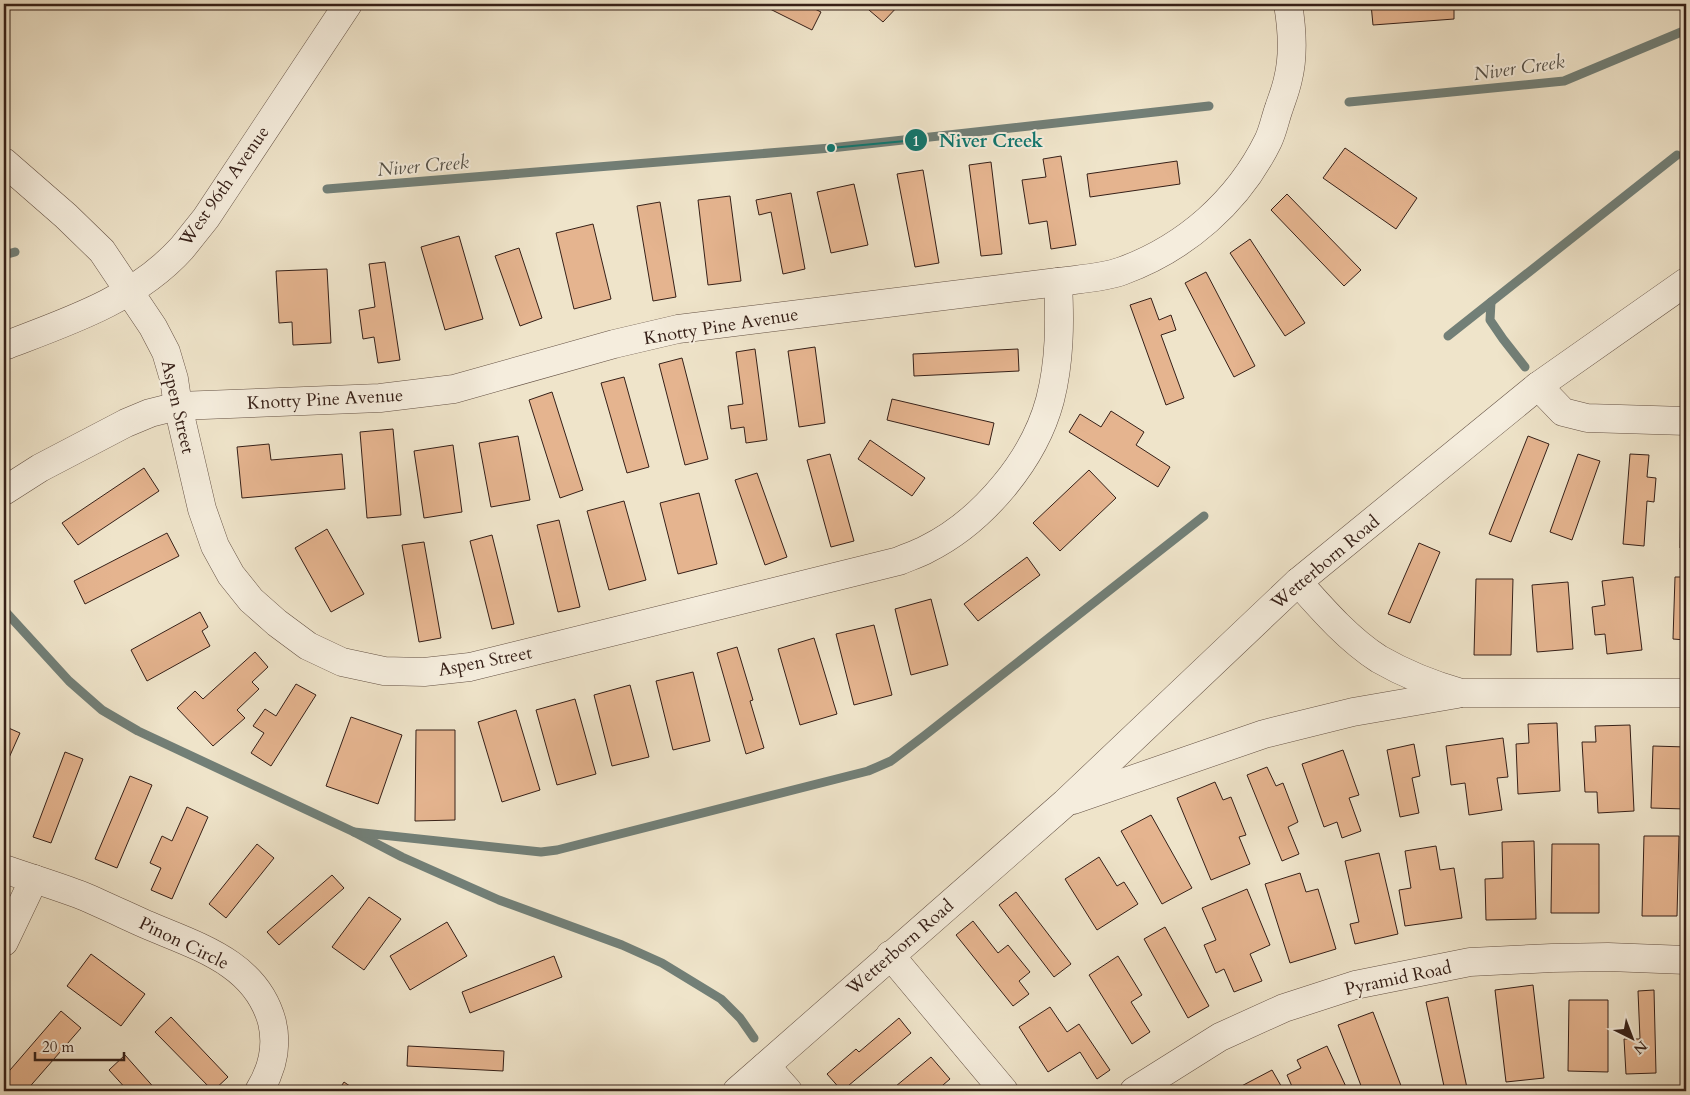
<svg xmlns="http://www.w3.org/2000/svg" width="1690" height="1095" viewBox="0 0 1690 1095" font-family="Cardo,serif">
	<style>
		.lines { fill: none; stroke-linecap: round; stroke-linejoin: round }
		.stream { stroke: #727f77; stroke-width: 9 }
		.building { fill: #e5b48f; stroke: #362018 }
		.minor-casing { stroke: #645144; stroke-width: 29 }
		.tertiary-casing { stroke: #645144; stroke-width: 29 }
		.minor { stroke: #f5eddd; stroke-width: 28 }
		.tertiary { stroke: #f5eddd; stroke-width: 28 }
		.labels { text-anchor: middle; stroke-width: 4; stroke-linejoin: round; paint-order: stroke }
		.street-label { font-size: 18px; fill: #362018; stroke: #f5eddd }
		.water-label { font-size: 19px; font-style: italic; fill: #545047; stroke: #f5eddd }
		.leader { fill: none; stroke: #0f766e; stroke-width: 2 }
		.callout-dot { fill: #0f766e; stroke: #f5eddd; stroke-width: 2 }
		.mark-label { font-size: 15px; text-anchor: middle; font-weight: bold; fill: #fff }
		.callout-label { font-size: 19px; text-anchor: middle; font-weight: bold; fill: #0f766e; stroke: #f5eddd; stroke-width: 4; stroke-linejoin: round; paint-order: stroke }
	</style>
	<rect width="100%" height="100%" fill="#efe4ca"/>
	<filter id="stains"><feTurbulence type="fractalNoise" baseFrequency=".004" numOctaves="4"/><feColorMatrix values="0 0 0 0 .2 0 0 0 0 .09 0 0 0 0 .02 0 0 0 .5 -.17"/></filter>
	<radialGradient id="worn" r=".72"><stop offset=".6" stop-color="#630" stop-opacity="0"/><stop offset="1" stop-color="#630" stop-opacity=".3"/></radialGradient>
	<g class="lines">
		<!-- stream -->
		<g class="stream">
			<path d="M1349,102L1564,81L1686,30"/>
			<path d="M327,189L831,148L1209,106"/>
			<path d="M4,255L15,252"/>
			<path d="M1491,302L1490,320L1503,339L1525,367"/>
			<path d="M1448,336L1677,155"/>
			<path d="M4,610L69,681L102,710L138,731L354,832L402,857L499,900L622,945L662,963L721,999L740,1018L754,1038"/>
			<path d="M354,832L541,852L557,850L868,771L891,761L924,736L1204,516"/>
		</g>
	</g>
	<!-- building -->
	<g class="building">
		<path d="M760,4H805L821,12L812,30Z"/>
		<path d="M862,4H900L883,22Z"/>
		<path d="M1371,4H1454V19L1373,25Z"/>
		<path d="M1345,148L1417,198L1396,229L1323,178Z"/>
		<path d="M1061,156L1076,245L1051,249L1047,221L1029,224L1022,180L1046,177L1043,159Z"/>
		<path d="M1177,161L1180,184L1090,197L1087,174Z"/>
		<path d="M991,162L1002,254L981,256L969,165Z"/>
		<path d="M923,170L939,263L915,267L897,174Z"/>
		<path d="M854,184L868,245L831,253L817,192Z"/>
		<path d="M791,193L805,269L783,274L771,212L759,215L756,200Z"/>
		<path d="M1287,194L1361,270L1344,286L1271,210Z"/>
		<path d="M730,196L741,281L708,285L698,200Z"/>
		<path d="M660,202L676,297L653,301L637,206Z"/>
		<path d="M593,224L611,299L574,309L556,233Z"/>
		<path d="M459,236L483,319L445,330L421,247Z"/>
		<path d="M1250,239L1305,323L1285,336L1230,253Z"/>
		<path d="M519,248L542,318L520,326L495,256Z"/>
		<path d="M385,262L400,360L378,363L374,337L363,339L359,310L375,307L369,264Z"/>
		<path d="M327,269L331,343L293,345L292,322L279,323L276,271Z"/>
		<path d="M1206,272L1255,366L1234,377L1185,283Z"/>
		<path d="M1151,298L1159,320L1171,315L1176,330L1161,335L1184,398L1166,405L1130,305Z"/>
		<path d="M815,347L825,423L799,427L788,351Z"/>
		<path d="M755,349L767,440L746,443L744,427L731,429L728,406L743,404L736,352Z"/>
		<path d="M1018,349L1019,371L914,376L913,354Z"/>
		<path d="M682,358L708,459L685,465L659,364Z"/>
		<path d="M624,377L649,467L627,473L601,383Z"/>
		<path d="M552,392L583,490L560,498L529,400Z"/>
		<path d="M892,399L994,423L989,445L887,420Z"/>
		<path d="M1111,411L1144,432L1136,445L1170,467L1158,487L1069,432L1080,414L1101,427Z"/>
		<path d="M393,429L401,515L367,518L360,432Z"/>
		<path d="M518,436L530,500L491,507L479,443Z"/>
		<path d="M1528,436L1549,444L1511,542L1489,534Z"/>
		<path d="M870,440L925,478L912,496L858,459Z"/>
		<path d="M269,444L271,460L342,454L345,489L242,498L237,447Z"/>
		<path d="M453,445L462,512L424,518L414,451Z"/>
		<path d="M830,454L854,541L831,547L807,460Z"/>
		<path d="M1578,454L1600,461L1572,540L1550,532Z"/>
		<path d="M1630,454L1649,455L1647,477L1656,478L1654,502L1647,501L1644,546L1623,544Z"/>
		<path d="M1681,461H1686V548H1680Z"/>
		<path d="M144,468L159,491L78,545L62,523Z"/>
		<path d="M1089,470L1116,498L1060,551L1033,523Z"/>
		<path d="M757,473L787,557L765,565L735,480Z"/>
		<path d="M699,493L717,564L678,574L660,503Z"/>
		<path d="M624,501L646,580L609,590L587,511Z"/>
		<path d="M559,520L580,607L558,612L537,525Z"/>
		<path d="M327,529L364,594L331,612L295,548Z"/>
		<path d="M167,533L179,556L85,604L74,581Z"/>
		<path d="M492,535L514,624L492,629L470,541Z"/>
		<path d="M424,542L441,638L419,642L402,545Z"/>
		<path d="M1419,543L1440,552L1410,623L1388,614Z"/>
		<path d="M1027,557L1040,575L978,621L964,604Z"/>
		<path d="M1633,577L1642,650L1607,654L1605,634L1595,635L1592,607L1605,605L1602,581Z"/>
		<path d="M1675,577H1686V640L1673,639Z"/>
		<path d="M1476,579H1513L1511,655H1474Z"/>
		<path d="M1568,582L1573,649L1537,652L1532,585Z"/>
		<path d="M931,599L948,665L911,675L895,609Z"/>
		<path d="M200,612L208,627L202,631L210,646L147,681L131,650Z"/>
		<path d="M874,625L892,695L854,705L836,634Z"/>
		<path d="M814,638L837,714L800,725L778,649Z"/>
		<path d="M737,647L753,700L750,701L764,748L746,754L717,653Z"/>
		<path d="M255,652L268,667L252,682L259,689L237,710L245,718L213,746L177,708L195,691L203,699Z"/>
		<path d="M693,672L710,741L673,750L656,681Z"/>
		<path d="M296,684L316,695L271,766L251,753L264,733L253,726L265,709L276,716Z"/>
		<path d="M630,685L649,757L612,766L594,695Z"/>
		<path d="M575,699L596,774L557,785L536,710Z"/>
		<path d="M516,710L540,790L502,802L478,722Z"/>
		<path d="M351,717L402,735L378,804L326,786Z"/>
		<path d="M1557,723L1560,791L1518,794L1516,744L1529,743L1528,724Z"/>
		<path d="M1630,725L1634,811L1598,813L1597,792H1585L1582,742H1596L1595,726Z"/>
		<path d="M4,726L20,733L4,769Z"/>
		<path d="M416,730H455V820L415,821Z"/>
		<path d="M1503,738L1508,777L1497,778L1502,810L1469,815L1465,783L1451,785L1446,746Z"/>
		<path d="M1414,744L1420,776L1412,778L1419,813L1400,817L1387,750Z"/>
		<path d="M1653,746L1686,747V809L1651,808Z"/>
		<path d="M1343,750L1359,795L1349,798L1361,831L1342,838L1337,822L1324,827L1302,764Z"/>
		<path d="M65,752L83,759L51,843L33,837Z"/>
		<path d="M1267,767L1276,786L1283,783L1298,822L1288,827L1299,854L1282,861L1247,775Z"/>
		<path d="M130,776L152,785L117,868L95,859Z"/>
		<path d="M1215,782L1223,800L1231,797L1246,835L1239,837L1250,864L1211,880L1177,798Z"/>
		<path d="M187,807L208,817L172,899L151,890L161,868L150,863L162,836L172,841Z"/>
		<path d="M1151,815L1192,888L1162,904L1121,831Z"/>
		<path d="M1644,836H1679L1677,916H1642Z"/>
		<path d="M1534,841L1536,919L1486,920L1485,879L1503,878L1502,842Z"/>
		<path d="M257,844L274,858L226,918L209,904Z"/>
		<path d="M1552,844H1599V913H1551Z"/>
		<path d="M1436,846L1440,870L1454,868L1462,918L1405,926L1399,890L1411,888L1405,851Z"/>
		<path d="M1379,853L1398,934L1355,944L1350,924L1359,922L1345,861Z"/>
		<path d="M1099,857L1117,886L1124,882L1138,904L1097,930L1065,879Z"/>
		<path d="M1300,873L1306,892L1318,889L1336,949L1290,963L1265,884Z"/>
		<path d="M332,875L344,888L279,945L267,932Z"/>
		<path d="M1247,889L1270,945L1250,954L1262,981L1234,992L1224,969L1216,973L1204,945L1216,940L1202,908Z"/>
		<path d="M1016,892L1071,964L1054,977L999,905Z"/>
		<path d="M369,897L401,919L364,970L332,947Z"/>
		<path d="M973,921L998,953L1008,945L1030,972L1019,981L1029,994L1013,1006L956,935Z"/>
		<path d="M447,922L467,956L410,990L390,956Z"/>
		<path d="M1165,927L1209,1006L1188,1018L1144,939Z"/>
		<path d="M91,954L145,994L121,1026L67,986Z"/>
		<path d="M554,956L562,977L470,1013L462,992Z"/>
		<path d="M1118,956L1142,995L1131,1002L1150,1032L1132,1044L1089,975Z"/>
		<path d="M1533,985L1544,1078L1506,1082L1495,990Z"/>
		<path d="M1654,990L1656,1073L1626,1074L1624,1039H1640L1638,991Z"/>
		<path d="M1448,997L1467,1088L1452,1091H1445L1426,1002Z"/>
		<path d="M1569,1000H1608V1072L1568,1071Z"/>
		<path d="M1050,1007L1067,1032L1079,1024L1110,1070L1097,1079L1080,1052L1048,1072L1019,1027Z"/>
		<path d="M61,1011L81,1028L26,1091H17L4,1080V1077Z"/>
		<path d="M1373,1012L1403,1091H1363L1338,1025Z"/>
		<path d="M171,1017L228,1077L213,1091L155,1032Z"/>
		<path d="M899,1018L911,1033L842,1091L827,1074L856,1049L859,1052Z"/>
		<path d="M408,1046L504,1051L503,1071L407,1066Z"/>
		<path d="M1327,1046L1348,1091H1294L1287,1075L1301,1068L1297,1060Z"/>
		<path d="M125,1055L157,1091H128L109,1070Z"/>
		<path d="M931,1057L950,1079L936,1091H890Z"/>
		<path d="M1272,1070L1284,1091H1232Z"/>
		<path d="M344,1082L357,1091H338Z"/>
	</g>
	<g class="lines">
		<!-- minor casing -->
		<g class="minor-casing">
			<g id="minor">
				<path d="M4,162L66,216L102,251L153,327L166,352L174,379L178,406L202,509L215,546L231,575L251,600L277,623L308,646L342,662L384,671L424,672L470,667L899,561C908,557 918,554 927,549C983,521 1034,460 1050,400C1060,361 1060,322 1058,282"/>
				<path d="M1538,386L1563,412L1587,418L1686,421"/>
				<path d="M4,491L40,468L126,423L150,413L178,406L380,398L454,389L614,344L678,329L1058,282C1078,279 1103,278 1122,271C1185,248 1238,202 1268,141C1273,131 1275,119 1279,108C1282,99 1286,89 1288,79C1294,55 1292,28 1288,4"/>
				<path d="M1298,582C1322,609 1348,639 1379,659C1405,674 1433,685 1461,693H1686"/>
				<path d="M1073,800L1264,734L1353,712L1457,694"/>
				<path d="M4,869C30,878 57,886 83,896C104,905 125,915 145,924C196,946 256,962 272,1022C278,1047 272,1070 259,1091"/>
				<path d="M4,942L34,879"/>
				<path d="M890,955L1004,1091"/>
				<path d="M766,1066L788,1091"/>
				<path d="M737,1091L1065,803L1298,582L1538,386L1686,282"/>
				<path d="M1134,1091L1220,1037L1284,1008L1355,985L1470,962L1552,958L1608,957L1686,960"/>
			</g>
		</g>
		<!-- tertiary casing -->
		<g class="tertiary-casing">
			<path id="tertiary" d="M4,346C67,322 135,300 182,248C190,238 198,228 206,218L348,4"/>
		</g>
		<!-- minor -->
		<use href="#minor" class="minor"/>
		<!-- tertiary -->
		<use href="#tertiary" class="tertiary"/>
	</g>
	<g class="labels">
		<!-- street labels -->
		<g class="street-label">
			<text transform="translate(224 186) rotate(-55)" y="6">West 96th Avenue</text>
			<text transform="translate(721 326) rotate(-9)" y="6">Knotty Pine Avenue</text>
			<text transform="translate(325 399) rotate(-3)" y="6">Knotty Pine Avenue</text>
			<text transform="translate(178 407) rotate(77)" y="6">Aspen Street</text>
			<text transform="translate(1325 562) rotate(-40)" y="6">Wetterborn Road</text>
			<text transform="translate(485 661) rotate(-11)" y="6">Aspen Street</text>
			<text transform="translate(184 943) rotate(26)" y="6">Pinon Circle</text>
			<text transform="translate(900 947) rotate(-41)" y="6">Wetterborn Road</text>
			<text transform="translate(1398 978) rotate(-12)" y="6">Pyramid Road</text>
		</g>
		<!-- water labels -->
		<g class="water-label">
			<text transform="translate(1519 67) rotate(-8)" y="7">Niver Creek</text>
			<text transform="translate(423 165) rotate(-5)" y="7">Niver Creek</text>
		</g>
	</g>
	<!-- callouts -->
	<path class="leader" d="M831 148L916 140"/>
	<g class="callout-dot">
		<circle cx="831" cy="148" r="5"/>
		<circle cx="916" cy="140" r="12"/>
	</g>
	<g class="mark-label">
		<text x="916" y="146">1</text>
	</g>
	<g class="callout-label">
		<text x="991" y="147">Niver Creek</text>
	</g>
	<!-- margin -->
	<rect width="1690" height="1095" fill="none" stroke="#efe4ca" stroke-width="20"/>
	<rect x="5" y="5" width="1680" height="1085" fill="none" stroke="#362018" stroke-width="2.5"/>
	<rect x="10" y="10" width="1670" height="1075" fill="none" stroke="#362018"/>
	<!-- north arrow -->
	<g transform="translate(1632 1038) rotate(138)" stroke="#f5eddd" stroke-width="4" paint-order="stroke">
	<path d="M0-4L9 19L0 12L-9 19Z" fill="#362018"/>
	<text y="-8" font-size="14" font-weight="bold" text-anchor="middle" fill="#362018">N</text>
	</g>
	<!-- scale -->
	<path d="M35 1052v8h89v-8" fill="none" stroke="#362018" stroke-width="2.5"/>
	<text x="42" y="1052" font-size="15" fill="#362018" stroke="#f5eddd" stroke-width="4" paint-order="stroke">20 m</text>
	<rect width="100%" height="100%" filter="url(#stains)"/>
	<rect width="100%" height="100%" fill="url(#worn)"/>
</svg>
